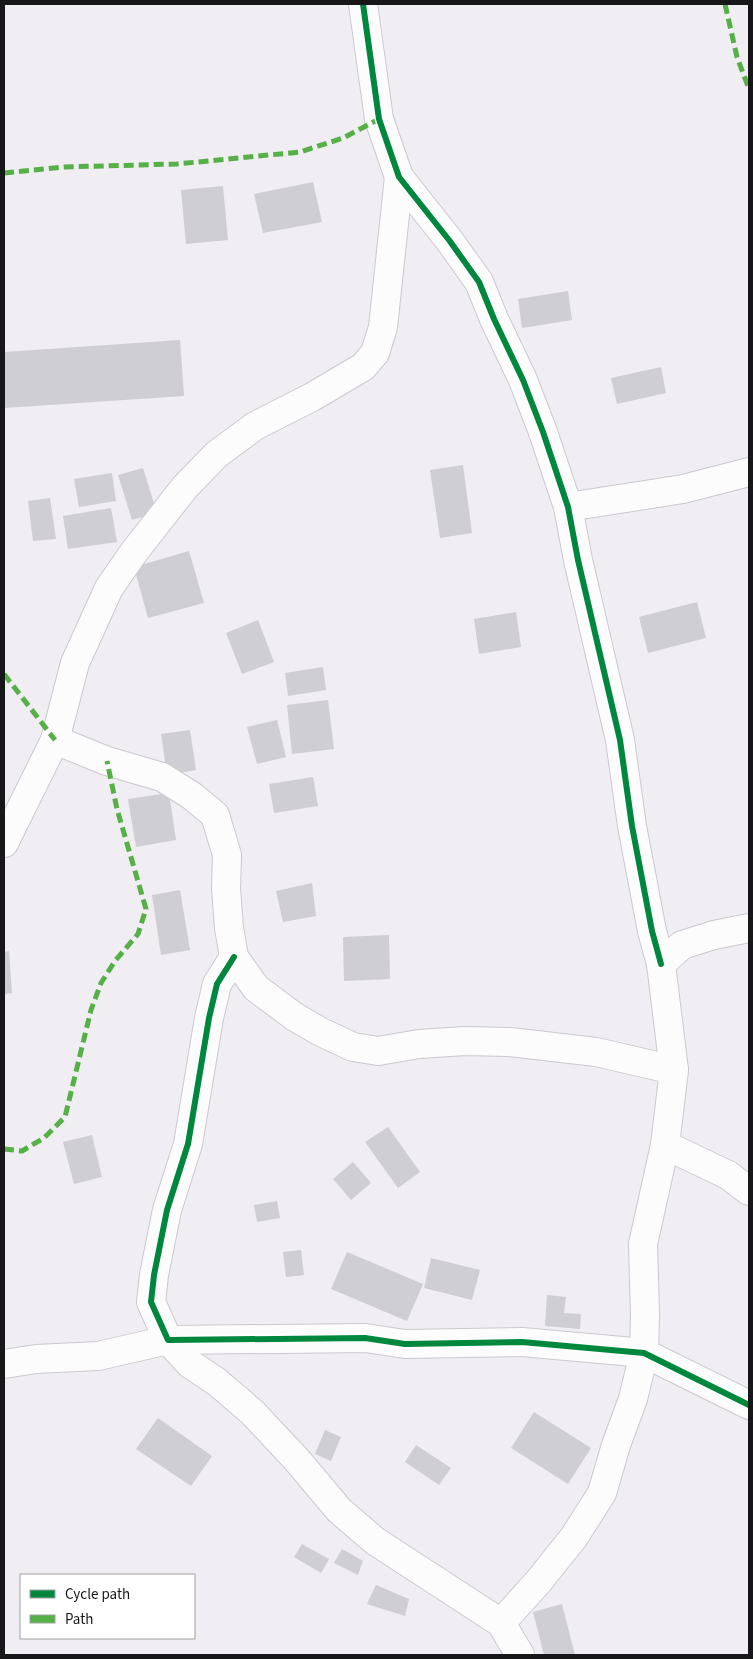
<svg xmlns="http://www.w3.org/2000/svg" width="753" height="1659" viewBox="0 0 753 1659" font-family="'Source Sans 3',sans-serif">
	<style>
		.building { fill: #ceced3 }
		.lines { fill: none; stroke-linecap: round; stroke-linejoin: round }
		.minor-casing { stroke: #cbc9cd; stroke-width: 30 }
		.minor { stroke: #fdfcfd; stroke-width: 28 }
		.quiet { stroke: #55b145; stroke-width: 5; stroke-dasharray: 10 5; stroke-linecap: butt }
		.cycleway-casing { stroke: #fff; stroke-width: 9 }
		.cycleway { stroke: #00873e; stroke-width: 6 }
	</style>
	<rect width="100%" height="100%" fill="#f0edf3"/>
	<!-- building -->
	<g class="building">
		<path d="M313,182L322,222L263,233L254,194Z"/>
		<path d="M223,186L228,240L186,244L181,190Z"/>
		<path d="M568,291L572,320L522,328L518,299Z"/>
		<path d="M180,340L184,396L4,408V352Z"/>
		<path d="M661,367L666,393L617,404L611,378Z"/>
		<path d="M463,465L472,533L440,538L430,470Z"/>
		<path d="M143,468L157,513L132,520L118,475Z"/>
		<path d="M112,473L116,501L79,507L74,479Z"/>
		<path d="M50,498L56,539L33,541L28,501Z"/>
		<path d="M111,508L117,542L68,549L63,516Z"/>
		<path d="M189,551L204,603L148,618L134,567Z"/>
		<path d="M697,602L706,638L648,653L639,617Z"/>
		<path d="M516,612L521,647L479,654L474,619Z"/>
		<path d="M258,620L274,662L242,674L226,633Z"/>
		<path d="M323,667L326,690L288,696L285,673Z"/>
		<path d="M328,700L334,749L292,754L287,705Z"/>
		<path d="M277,720L286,757L257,764L247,727Z"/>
		<path d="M190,730L196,770L167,775L161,734Z"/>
		<path d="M313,777L318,806L274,813L269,784Z"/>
		<path d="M169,793L176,840L136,847L128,799Z"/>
		<path d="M312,883L316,916L283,922L276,891Z"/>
		<path d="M180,890L190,950L161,955L152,895Z"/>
		<path d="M389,935L390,979L344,981L343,937Z"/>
		<path d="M9,951L12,993L4,994V952Z"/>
		<path d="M388,1127L420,1172L398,1188L365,1142Z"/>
		<path d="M92,1135L102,1177L74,1184L63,1142Z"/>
		<path d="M353,1162L371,1183L351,1200L333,1179Z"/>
		<path d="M277,1201L280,1218L257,1222L254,1205Z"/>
		<path d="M301,1250L304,1275L286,1277L283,1252Z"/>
		<path d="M347,1252L423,1284L407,1321L331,1289Z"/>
		<path d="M431,1258L480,1270L472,1300L424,1288Z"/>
		<path d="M547,1295L566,1297L564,1313L581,1314L580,1329L545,1326Z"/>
		<path d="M534,1412L591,1448L568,1484L511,1448Z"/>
		<path d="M158,1418L212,1456L191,1486L136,1449Z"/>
		<path d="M325,1430L341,1437L331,1461L315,1454Z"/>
		<path d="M416,1445L451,1468L439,1485L405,1462Z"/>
		<path d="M302,1544L329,1559L321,1573L294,1557Z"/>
		<path d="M342,1549L363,1561L358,1575L334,1563Z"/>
		<path d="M376,1585L409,1599L405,1616L367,1604Z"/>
		<path d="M562,1604L575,1655H544L533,1612Z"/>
	</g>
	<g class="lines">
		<!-- minor casing -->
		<g class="minor-casing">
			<g id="minor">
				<path d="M363,4L379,119L399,177L449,240L479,282L494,319L523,380L543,432L568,507L578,560L620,740L632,826L652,931L661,964"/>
				<path d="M568,507L683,489L749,472"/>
				<path d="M55,740L107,761L162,777L192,796L215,815L227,855L226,888L229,928L234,957L256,988L295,1017L321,1032L353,1047L378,1051L419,1044L465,1041L510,1042L596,1052L674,1070"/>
				<path d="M4,843L55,740L75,663L109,588L134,552L185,487L217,454L255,426L312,397L363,367L375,353L383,327L399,177"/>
				<path d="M234,957L217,984L209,1018L188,1144L167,1210L154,1275L151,1302L168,1340L365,1338L405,1344L522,1342L644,1353L749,1405"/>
				<path d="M665,1145L728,1175L749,1191"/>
				<path d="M4,1364L36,1359L98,1356L168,1340L190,1364L217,1382L253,1413L297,1460L339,1510L375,1541L501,1623L520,1655"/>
				<path d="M501,1623L538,1582L574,1537L602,1493L616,1445L633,1399L644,1353L645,1315L643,1244L665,1145L674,1070L661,964L682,945L714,935L749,928"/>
			</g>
		</g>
		<!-- minor -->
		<use href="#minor" class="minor"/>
		<!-- quiet -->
		<g class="quiet">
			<path d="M725,4L737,57L749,89"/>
			<path d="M4,173L64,167L177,164L300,152L343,138L379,119"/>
			<path d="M4,674L55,740"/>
			<path d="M4,1149L22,1151L44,1138L65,1117L91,1010L101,983L115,961L138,934L146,909L117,809L107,761"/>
		</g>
		<!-- cycleway casing -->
		<g class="cycleway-casing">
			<g id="cycleway">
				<path d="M363,4L379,119L399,177L449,240L479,282L494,319L523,380L543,432L568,507L578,560L620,740L632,826L652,931L661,964"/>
				<path d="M234,957L217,984L209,1018L188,1144L167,1210L154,1275L151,1302L168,1340L365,1338L405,1344L522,1342L644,1353L749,1405"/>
			</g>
		</g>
		<!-- cycleway -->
		<use href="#cycleway" class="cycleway"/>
	</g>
	<!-- border -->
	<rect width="753" height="1659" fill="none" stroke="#171619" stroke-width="10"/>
	<!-- legend -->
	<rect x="20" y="1574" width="175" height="65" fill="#ffffff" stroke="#a2a2a3"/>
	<rect x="30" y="1590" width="25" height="8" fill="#00873e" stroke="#a2a2a3"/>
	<text x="65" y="1599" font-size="15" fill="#171619">Cycle path</text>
	<rect x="30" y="1615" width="25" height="8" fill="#55b145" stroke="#a2a2a3"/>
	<text x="65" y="1624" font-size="15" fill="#171619">Path</text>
</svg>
